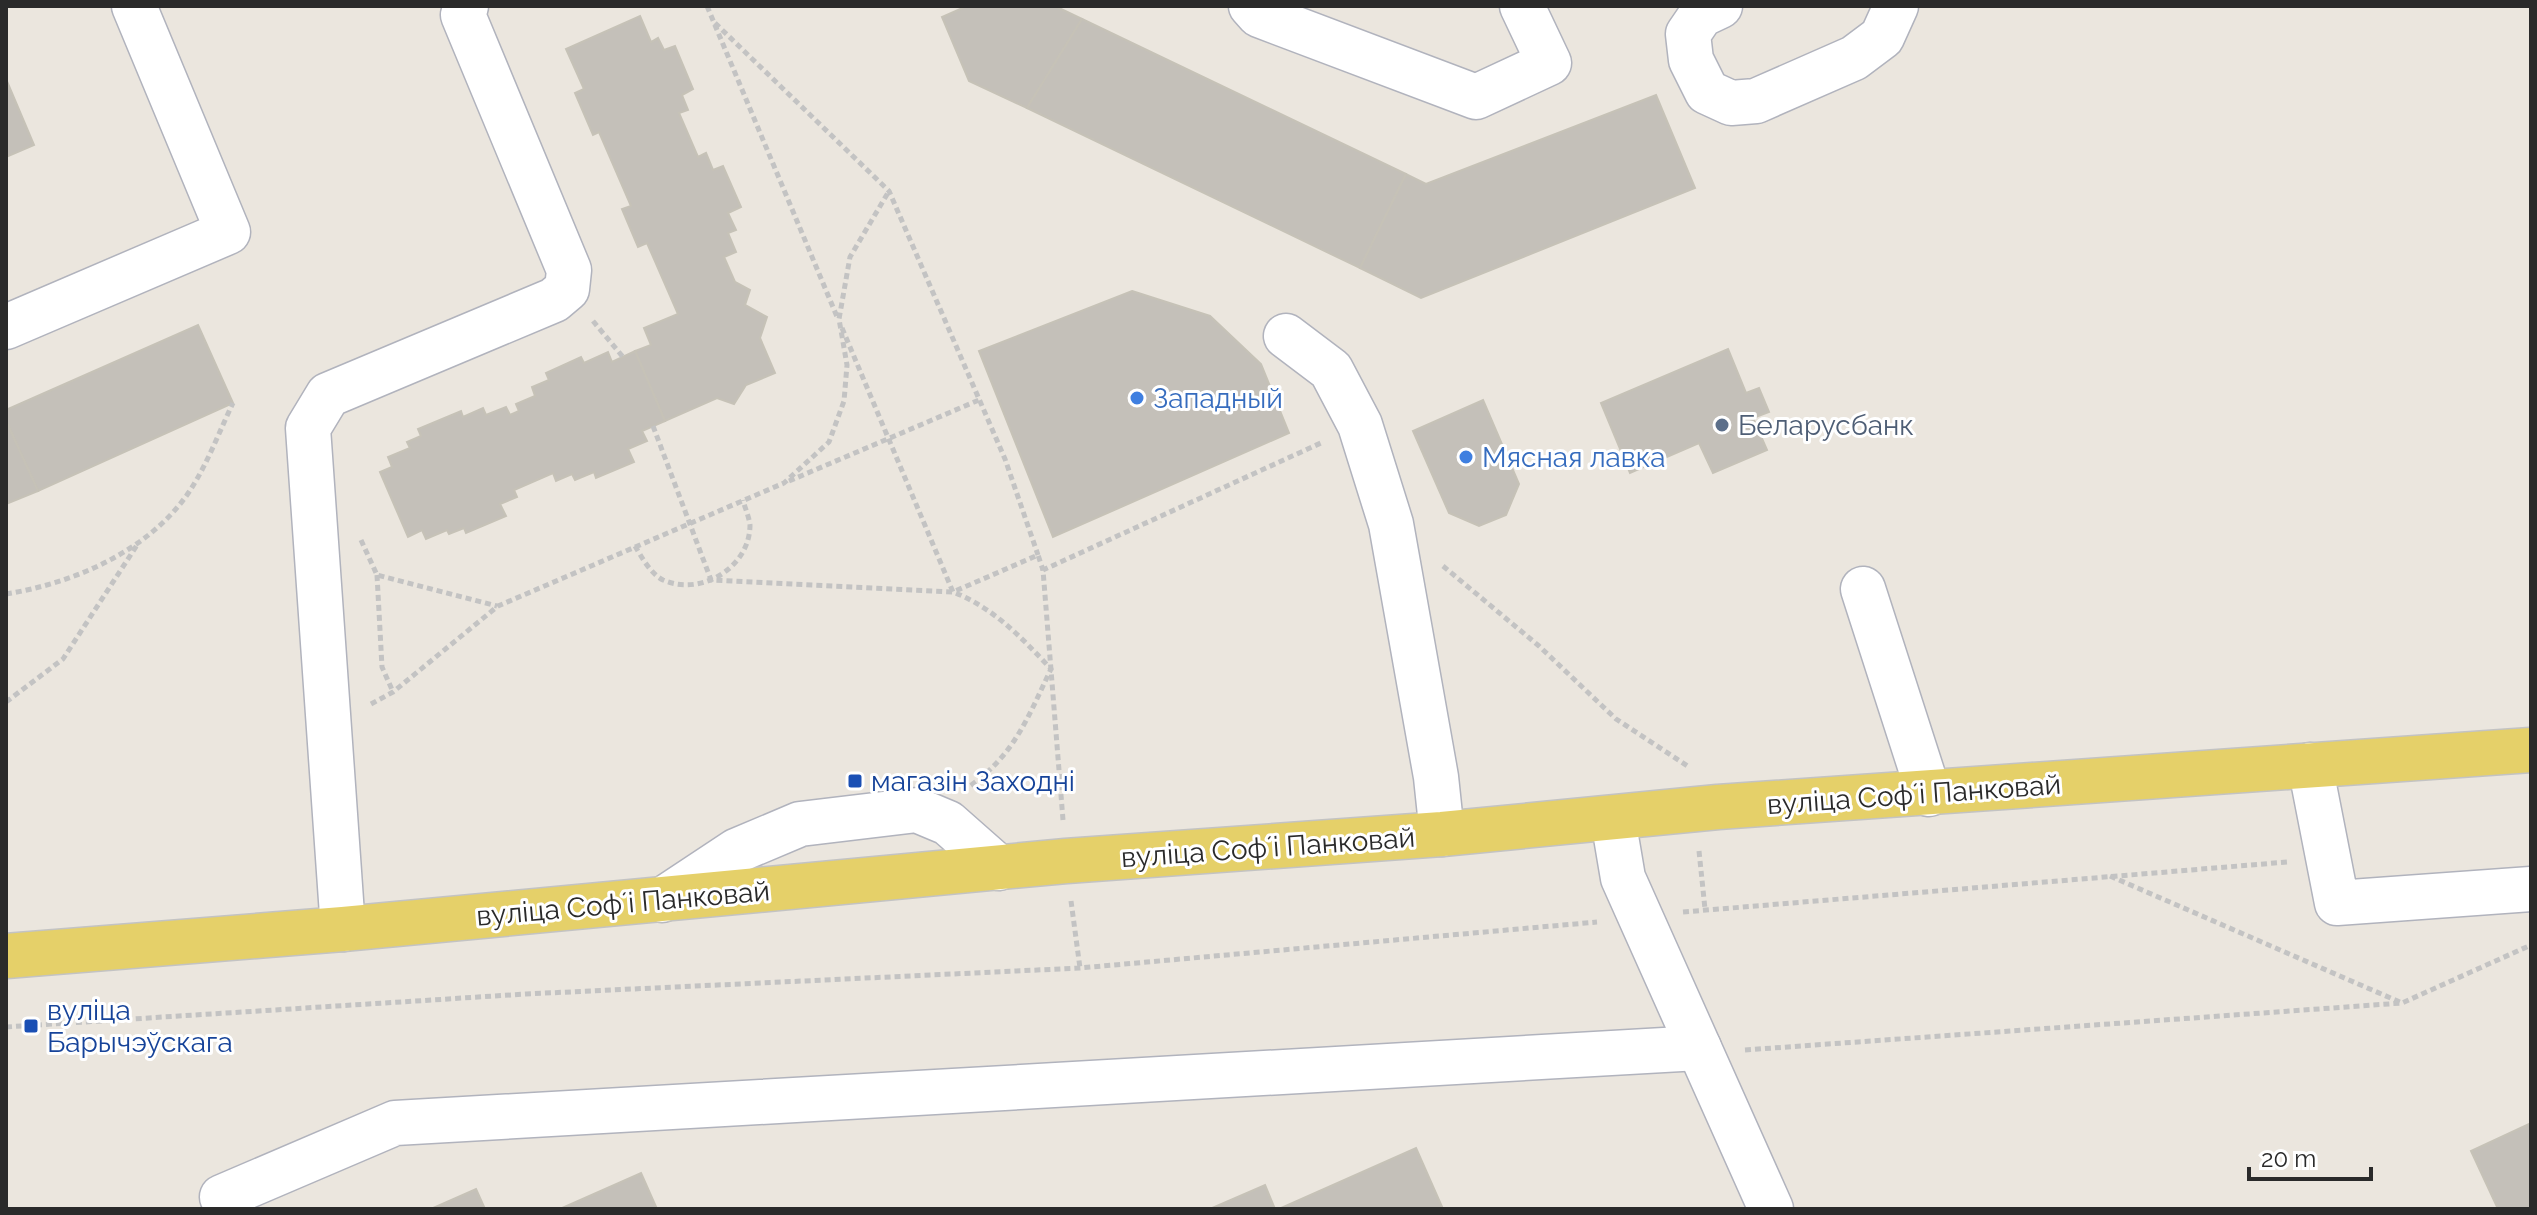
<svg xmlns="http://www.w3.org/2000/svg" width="2537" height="1215" viewBox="0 0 2537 1215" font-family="Raleway,sans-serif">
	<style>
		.building { fill: #c4c0b9; stroke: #c6c2b7; stroke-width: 2 }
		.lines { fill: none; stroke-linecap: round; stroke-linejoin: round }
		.minor-casing { stroke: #b1b3bd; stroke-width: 47 }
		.major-casing { stroke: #c3c3c3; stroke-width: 47 }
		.path { stroke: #c3c3c3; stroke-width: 5; stroke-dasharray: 6 4; stroke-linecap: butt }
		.minor { stroke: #fff; stroke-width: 44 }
		.major { stroke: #e5d069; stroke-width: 44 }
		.shop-dot { fill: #3f7fe0; stroke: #fff; stroke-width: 3 }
		.service-dot { fill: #5c6f8a; stroke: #fff; stroke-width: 3 }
		.transit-dot { fill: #1a4fb4; stroke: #fff; stroke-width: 3 }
		.labels { text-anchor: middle; stroke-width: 6; stroke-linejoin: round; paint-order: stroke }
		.shop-label { font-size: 28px; fill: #366cbe; stroke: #fff; text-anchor: start }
		.service-label { font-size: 28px; fill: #4e5e75; stroke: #fff; text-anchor: start }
		.transit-label { font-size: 28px; fill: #164399; stroke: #fff; text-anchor: start }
		.street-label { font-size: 28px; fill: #2a2a2a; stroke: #fff }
	</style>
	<rect width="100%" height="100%" fill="#ebe6de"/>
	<!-- building -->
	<g class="building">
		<path d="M967,6H1055L1082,19L1027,108L969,81L942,17Z"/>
		<path d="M640,16L651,42L658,38L664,50L675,46L693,89L682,95L688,110L679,113L698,157L706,153L713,170L723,166L741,207L728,213L736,230L728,233L736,252L724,257L735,282L750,290L745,305L767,317L760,338L775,373L746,385L734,404L717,398L665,421L635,351L651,345L644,328L678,314L647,243L638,247L622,209L631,206L599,132L593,135L575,93L584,89L566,49Z"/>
		<path d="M1082,19L1406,174L1360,268L1027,108Z"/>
		<path d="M6,79L34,145L6,157Z"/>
		<path d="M1656,95L1695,188L1421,298L1360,268L1406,174L1426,184Z"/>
		<path d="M1132,291L1210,316L1261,364L1289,433L1053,537L979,351Z"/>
		<path d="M198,325L233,403L38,491L6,421V410Z"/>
		<path d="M1728,349L1746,393L1759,388L1769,412L1753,418L1767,450L1713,473L1699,443L1630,473L1601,403Z"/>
		<path d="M635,351L665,421L642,431L647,441L628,449L634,462L596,478L594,472L575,480L572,474L556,481L553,473L514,490L517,497L500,504L506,516L466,533L464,528L449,534L447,530L426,539L422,530L408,537L380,472L392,467L388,457L410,448L407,442L421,436L418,429L461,411L463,417L483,408L486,415L506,407L510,415L519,411L516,404L535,396L532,387L549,380L546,373L581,357L584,363L608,352L612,362Z"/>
		<path d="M1483,400L1519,484L1506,515L1479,526L1449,513L1413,431Z"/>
		<path d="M6,421L38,491L6,504Z"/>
		<path d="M2531,1123V1209H2498L2471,1151Z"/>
		<path d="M1416,1148L1443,1209H1279Z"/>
		<path d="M641,1173L657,1209H560Z"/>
		<path d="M1265,1185L1275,1209H1210Z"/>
		<path d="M476,1189L485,1209H431Z"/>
	</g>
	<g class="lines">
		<!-- minor casing -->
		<g class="minor-casing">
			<g id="minor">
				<path d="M1251,6L1259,15L1476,97L1549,63L1522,6"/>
				<path d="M1720,6L1701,15L1688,34L1691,60L1707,92L1731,103L1756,101L1854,58L1882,37L1896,6"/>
				<path d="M6,327L228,232L134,6"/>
				<path d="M1286,336L1331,370L1360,425L1391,524L1436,777L1442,834"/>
				<path d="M1863,589L1929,794"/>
				<path d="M2310,765L2337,903L2531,889"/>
				<path d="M1613,819L1623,878L1771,1209"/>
				<path d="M662,900L736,851L800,824L917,810L948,823L999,868"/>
				<path d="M343,929L308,428L328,395L554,300L567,289L569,270L463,15L466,6"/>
				<path d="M222,1197L395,1123L1699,1048"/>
			</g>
		</g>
		<!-- major casing -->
		<g class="major-casing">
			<path id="major" d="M6,956L343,929L1066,861L1442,834L1718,807L2531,750"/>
		</g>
		<!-- path -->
		<g class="path">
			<path d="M707,6L838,319"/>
			<path d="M715,23L889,191L1005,459L1038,555"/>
			<path d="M593,321L623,357"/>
			<path d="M842,328L953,592L1038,555L1043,570"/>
			<path d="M653,426L711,580L953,592C994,608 1022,638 1051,669C1028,717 1015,754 970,786"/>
			<path d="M789,481L979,400"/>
			<path d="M361,540L377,575L497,606"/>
			<path d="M635,546C642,558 651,574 663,580C701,597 750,567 750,525C749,517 745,508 743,500"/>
			<path d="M1443,566L1539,646L1616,719L1689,767"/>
			<path d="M377,575L382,667L393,692"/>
			<path d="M6,594C74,583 149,551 189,492C207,465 219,432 233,403"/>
			<path d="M6,702L63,659L139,542"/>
			<path d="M371,704L393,692L498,606L784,483L829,442L844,401L847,365L839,319L850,257L889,191"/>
			<path d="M1063,820L1043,570L1323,442"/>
			<path d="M1699,851L1705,909"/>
			<path d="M2110,876L2402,1003"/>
			<path d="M1071,901L1080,968"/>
			<path d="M1683,912L2287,862"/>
			<path d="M6,1027L526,994L1080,968L1597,922"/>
			<path d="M1745,1050L2402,1003L2531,945"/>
		</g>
		<!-- minor -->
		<use href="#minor" class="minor"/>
		<!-- major -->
		<use href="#major" class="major"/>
	</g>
	<!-- markers -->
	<g class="shop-dot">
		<circle cx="1137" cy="398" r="8"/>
		<circle cx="1466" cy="457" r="8"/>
	</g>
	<circle class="service-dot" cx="1722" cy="425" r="8"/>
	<g class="transit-dot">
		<rect x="847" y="773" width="16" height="16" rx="4"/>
		<rect x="23" y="1018" width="16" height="16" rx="4"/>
	</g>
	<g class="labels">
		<!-- shop labels -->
		<g class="shop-label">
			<text x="1153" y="408">Западный</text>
			<text x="1482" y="467">Мясная лавка</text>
		</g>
		<!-- service labels -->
		<g class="service-label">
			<text x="1738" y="435">Беларусбанк</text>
		</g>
		<!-- transit labels -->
		<g class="transit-label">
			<text x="871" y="791">магазін Заходні</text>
			<text x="47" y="1020">вуліца<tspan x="47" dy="32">Барычэўскага</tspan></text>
		</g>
		<!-- street labels -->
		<g class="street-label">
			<text transform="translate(1914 794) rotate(-4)" y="10">вуліца Софʼі Панковай</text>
			<text transform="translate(1268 847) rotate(-4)" y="10">вуліца Софʼі Панковай</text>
			<text transform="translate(623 903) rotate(-5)" y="10">вуліца Софʼі Панковай</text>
		</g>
	</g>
	<!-- border -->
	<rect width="2537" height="1215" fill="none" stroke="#2a2a2a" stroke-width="16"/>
	<!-- scale -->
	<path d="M2249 1167v12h122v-12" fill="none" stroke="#2a2a2a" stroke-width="4"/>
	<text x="2261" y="1167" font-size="24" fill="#2a2a2a" stroke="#ffffff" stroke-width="6" paint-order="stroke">20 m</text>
</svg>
